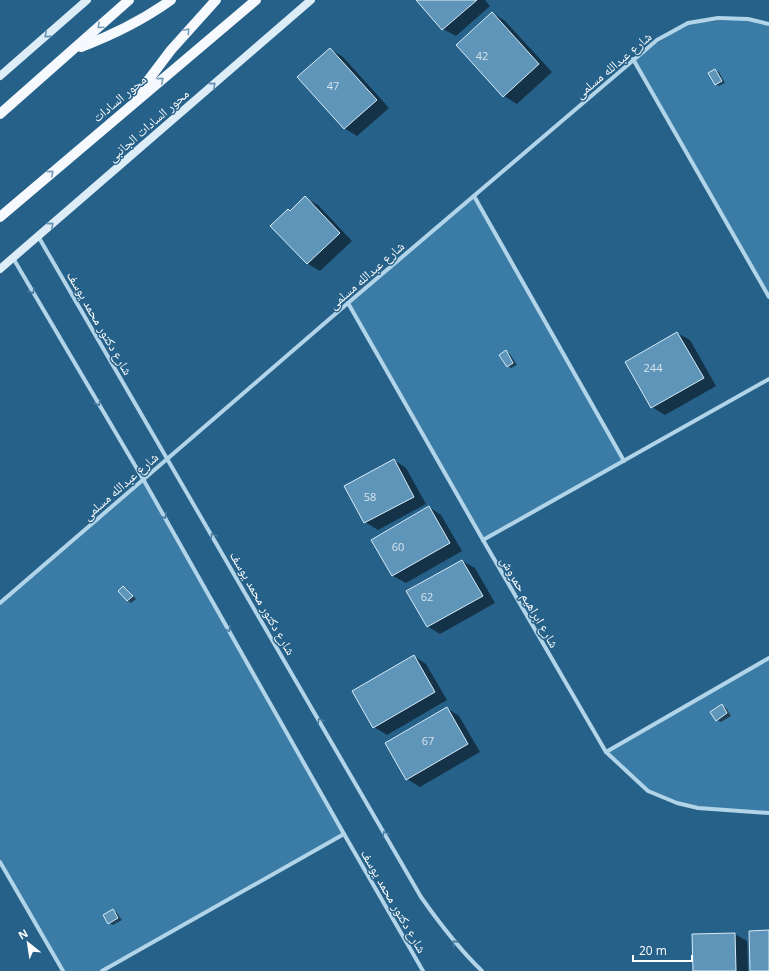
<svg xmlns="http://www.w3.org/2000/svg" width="769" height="971" viewBox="0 0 769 971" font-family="'Open Sans','Noto Naskh Arabic',sans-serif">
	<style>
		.green { fill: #3a7ca6 }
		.shadow { fill: #0007 }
		.building { fill: #5e95b8; stroke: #d7ebf7 }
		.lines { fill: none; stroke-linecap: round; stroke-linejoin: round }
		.street { stroke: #b2d4e9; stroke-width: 4 }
		.secondary { stroke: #ddedf8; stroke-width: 8 }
		.primary { stroke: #f6fafe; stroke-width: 10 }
		.oneway { stroke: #799eb8 }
		.oneway2 { stroke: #6692b0 }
		.oneway3 { stroke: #497ea1 }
		.labels { text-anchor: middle; stroke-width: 3; stroke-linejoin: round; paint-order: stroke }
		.number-label { font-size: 11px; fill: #d7e4ed }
		.street-label { font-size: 13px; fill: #fff; stroke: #266189 }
	</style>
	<rect width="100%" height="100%" fill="#266189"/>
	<!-- green -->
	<g class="green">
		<path d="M748,19L769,24V297L633,59L688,23Z"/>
		<path d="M474,196L624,461L483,540L348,303Z"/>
		<path d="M143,479L344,834L102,971H63L0,862V603Z"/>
		<path d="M769,658V813L698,808L648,791L606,752Z"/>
	</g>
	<!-- shadow -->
	<g class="shadow">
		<path d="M418,0H485L490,6L456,36L443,29Z"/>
		<path d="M493,13L505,21L552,72L517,104L504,96L458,45Z"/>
		<path d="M330,49L343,57L389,108L357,136L344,128Z"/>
		<path d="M715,70L719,72L725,83L719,86L715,84Z"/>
		<path d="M305,198L318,205L352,241L320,271L308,264L272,226L290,212Z"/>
		<path d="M677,333L690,340L716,386L665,415L652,407Z"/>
		<path d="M506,351L510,354L517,365L511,368L507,366Z"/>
		<path d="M394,460L406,468L426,504L378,530L365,522Z"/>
		<path d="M429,507L441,515L462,551L406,583L393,576L372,540Z"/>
		<path d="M462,561L475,568L495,603L440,634L427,626Z"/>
		<path d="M124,587L127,589L136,599L131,603L128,601Z"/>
		<path d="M414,656L426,664L447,700L387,735L374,727Z"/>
		<path d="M722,705L726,708L731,716L721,722L717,720Z"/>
		<path d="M447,708L459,716L480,752L420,787L407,779Z"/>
		<path d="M113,910L117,913L122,920L113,925L109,923Z"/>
		<path d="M735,934L747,941L748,971H694Z"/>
	</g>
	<!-- building -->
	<g class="building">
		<path d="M416,0H477L442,30Z"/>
		<path d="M492,12L539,64L503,97L456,45Z"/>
		<path d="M330,48L377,100L344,129L297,77Z"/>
		<path d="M715,69L722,81L715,85L708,73Z"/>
		<path d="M305,196L340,233L307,264L270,226L288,209L290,211Z"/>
		<path d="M677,332L704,378L651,408L625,362Z"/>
		<path d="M506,350L513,363L507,367L499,355Z"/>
		<path d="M394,459L414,497L364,523L344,486Z"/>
		<path d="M429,506L450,543L392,576L371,540Z"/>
		<path d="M462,560L483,596L427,627L406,591Z"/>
		<path d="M123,586L133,596L127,601L118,591Z"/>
		<path d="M414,655L435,692L373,728L352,691Z"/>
		<path d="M722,704L727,713L716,721L710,712Z"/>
		<path d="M447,707L468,744L406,780L385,743Z"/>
		<path d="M113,909L118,918L108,924L103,915Z"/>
		<path d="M769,930V971H750L749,931Z"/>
		<path d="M735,933L736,971H693L692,934Z"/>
	</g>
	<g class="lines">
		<!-- street -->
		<g class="street">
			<path d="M633,59L769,297"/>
			<path d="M474,196L624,461"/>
			<path d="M38,236L421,897C440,924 459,949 482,971"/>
			<path d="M13,258L143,479L344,834L423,971"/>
			<path d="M348,303L483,540L606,752L648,791L677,803L698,808L769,813"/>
			<path d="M483,540L769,379"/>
			<path d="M0,603L348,303L657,40L688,23L718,18L748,19L769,24"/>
			<path d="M606,752L769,658"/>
			<path d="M0,862L63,971"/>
			<path d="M102,971L344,834"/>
		</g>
		<!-- secondary -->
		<g class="secondary">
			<path d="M0,76L87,0"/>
			<path d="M0,269L311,0"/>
		</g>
		<!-- primary -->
		<g class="primary">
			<path d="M81,47C113,35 143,20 171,0"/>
			<path d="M137,95L171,50L216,0"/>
			<path d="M0,114L129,0"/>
			<path d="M0,217L256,0"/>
		</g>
	</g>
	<!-- one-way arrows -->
	<defs><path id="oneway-chevron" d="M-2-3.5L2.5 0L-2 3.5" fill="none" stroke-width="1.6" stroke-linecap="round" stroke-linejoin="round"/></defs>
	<g class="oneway">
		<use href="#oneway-chevron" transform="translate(100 26) rotate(138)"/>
		<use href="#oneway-chevron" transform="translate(187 31) rotate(-49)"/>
		<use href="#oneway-chevron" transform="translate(161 80) rotate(-40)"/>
		<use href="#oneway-chevron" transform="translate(51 173) rotate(-41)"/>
	</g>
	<g class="oneway2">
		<use href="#oneway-chevron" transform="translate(47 35) rotate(139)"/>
		<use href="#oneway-chevron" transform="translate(213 85) rotate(-41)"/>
		<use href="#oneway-chevron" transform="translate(51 225) rotate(-41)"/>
	</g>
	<g class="oneway3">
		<use href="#oneway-chevron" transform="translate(32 291) rotate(59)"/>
		<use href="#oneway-chevron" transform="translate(98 403) rotate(59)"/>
		<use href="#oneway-chevron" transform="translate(164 516) rotate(61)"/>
		<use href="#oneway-chevron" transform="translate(213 536) rotate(-120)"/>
		<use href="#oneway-chevron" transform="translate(228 629) rotate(61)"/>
		<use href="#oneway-chevron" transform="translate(320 721) rotate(-120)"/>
		<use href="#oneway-chevron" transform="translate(385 834) rotate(-120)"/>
		<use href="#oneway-chevron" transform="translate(455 943) rotate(-131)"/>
	</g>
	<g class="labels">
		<!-- number labels -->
		<g class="number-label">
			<text x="482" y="60">42</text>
			<text x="333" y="90">47</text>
			<text x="653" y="372">244</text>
			<text x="370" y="501">58</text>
			<text x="398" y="551">60</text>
			<text x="427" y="601">62</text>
			<text x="428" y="745">67</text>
		</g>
		<!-- street labels -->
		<g class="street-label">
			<text transform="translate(613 65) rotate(-40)" y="5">شارع عبدالله مسلمى</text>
			<text transform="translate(119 98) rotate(-40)" y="5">محور السادات</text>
			<text transform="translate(148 125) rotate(-41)" y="5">محور السادات الجانبى</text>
			<text transform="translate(366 275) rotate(-41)" y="5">شارع عبدالله مسلمى</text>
			<text transform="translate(100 323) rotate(60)" y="5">شارع دكتور محمد يوسف</text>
			<text transform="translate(120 486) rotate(-41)" y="5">شارع عبدالله مسلمى</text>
			<text transform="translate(530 602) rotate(60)" y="5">شارع ابراهيم حمروش</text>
			<text transform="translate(263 603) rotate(60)" y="5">شارع دكتور محمد يوسف</text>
			<text transform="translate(394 901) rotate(60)" y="5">شارع دكتور محمد يوسف</text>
		</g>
	</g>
	<!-- north arrow -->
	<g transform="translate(28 943) rotate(330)" stroke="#266189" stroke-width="3" paint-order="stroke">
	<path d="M0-3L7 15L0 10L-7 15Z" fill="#ffffff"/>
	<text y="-6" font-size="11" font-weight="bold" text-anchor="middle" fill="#ffffff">N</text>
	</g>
	<!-- scale -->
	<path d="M633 955v6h59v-6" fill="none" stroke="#ffffff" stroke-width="2"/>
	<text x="639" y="955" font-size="12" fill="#ffffff" stroke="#266189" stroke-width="3" paint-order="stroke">20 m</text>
</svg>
